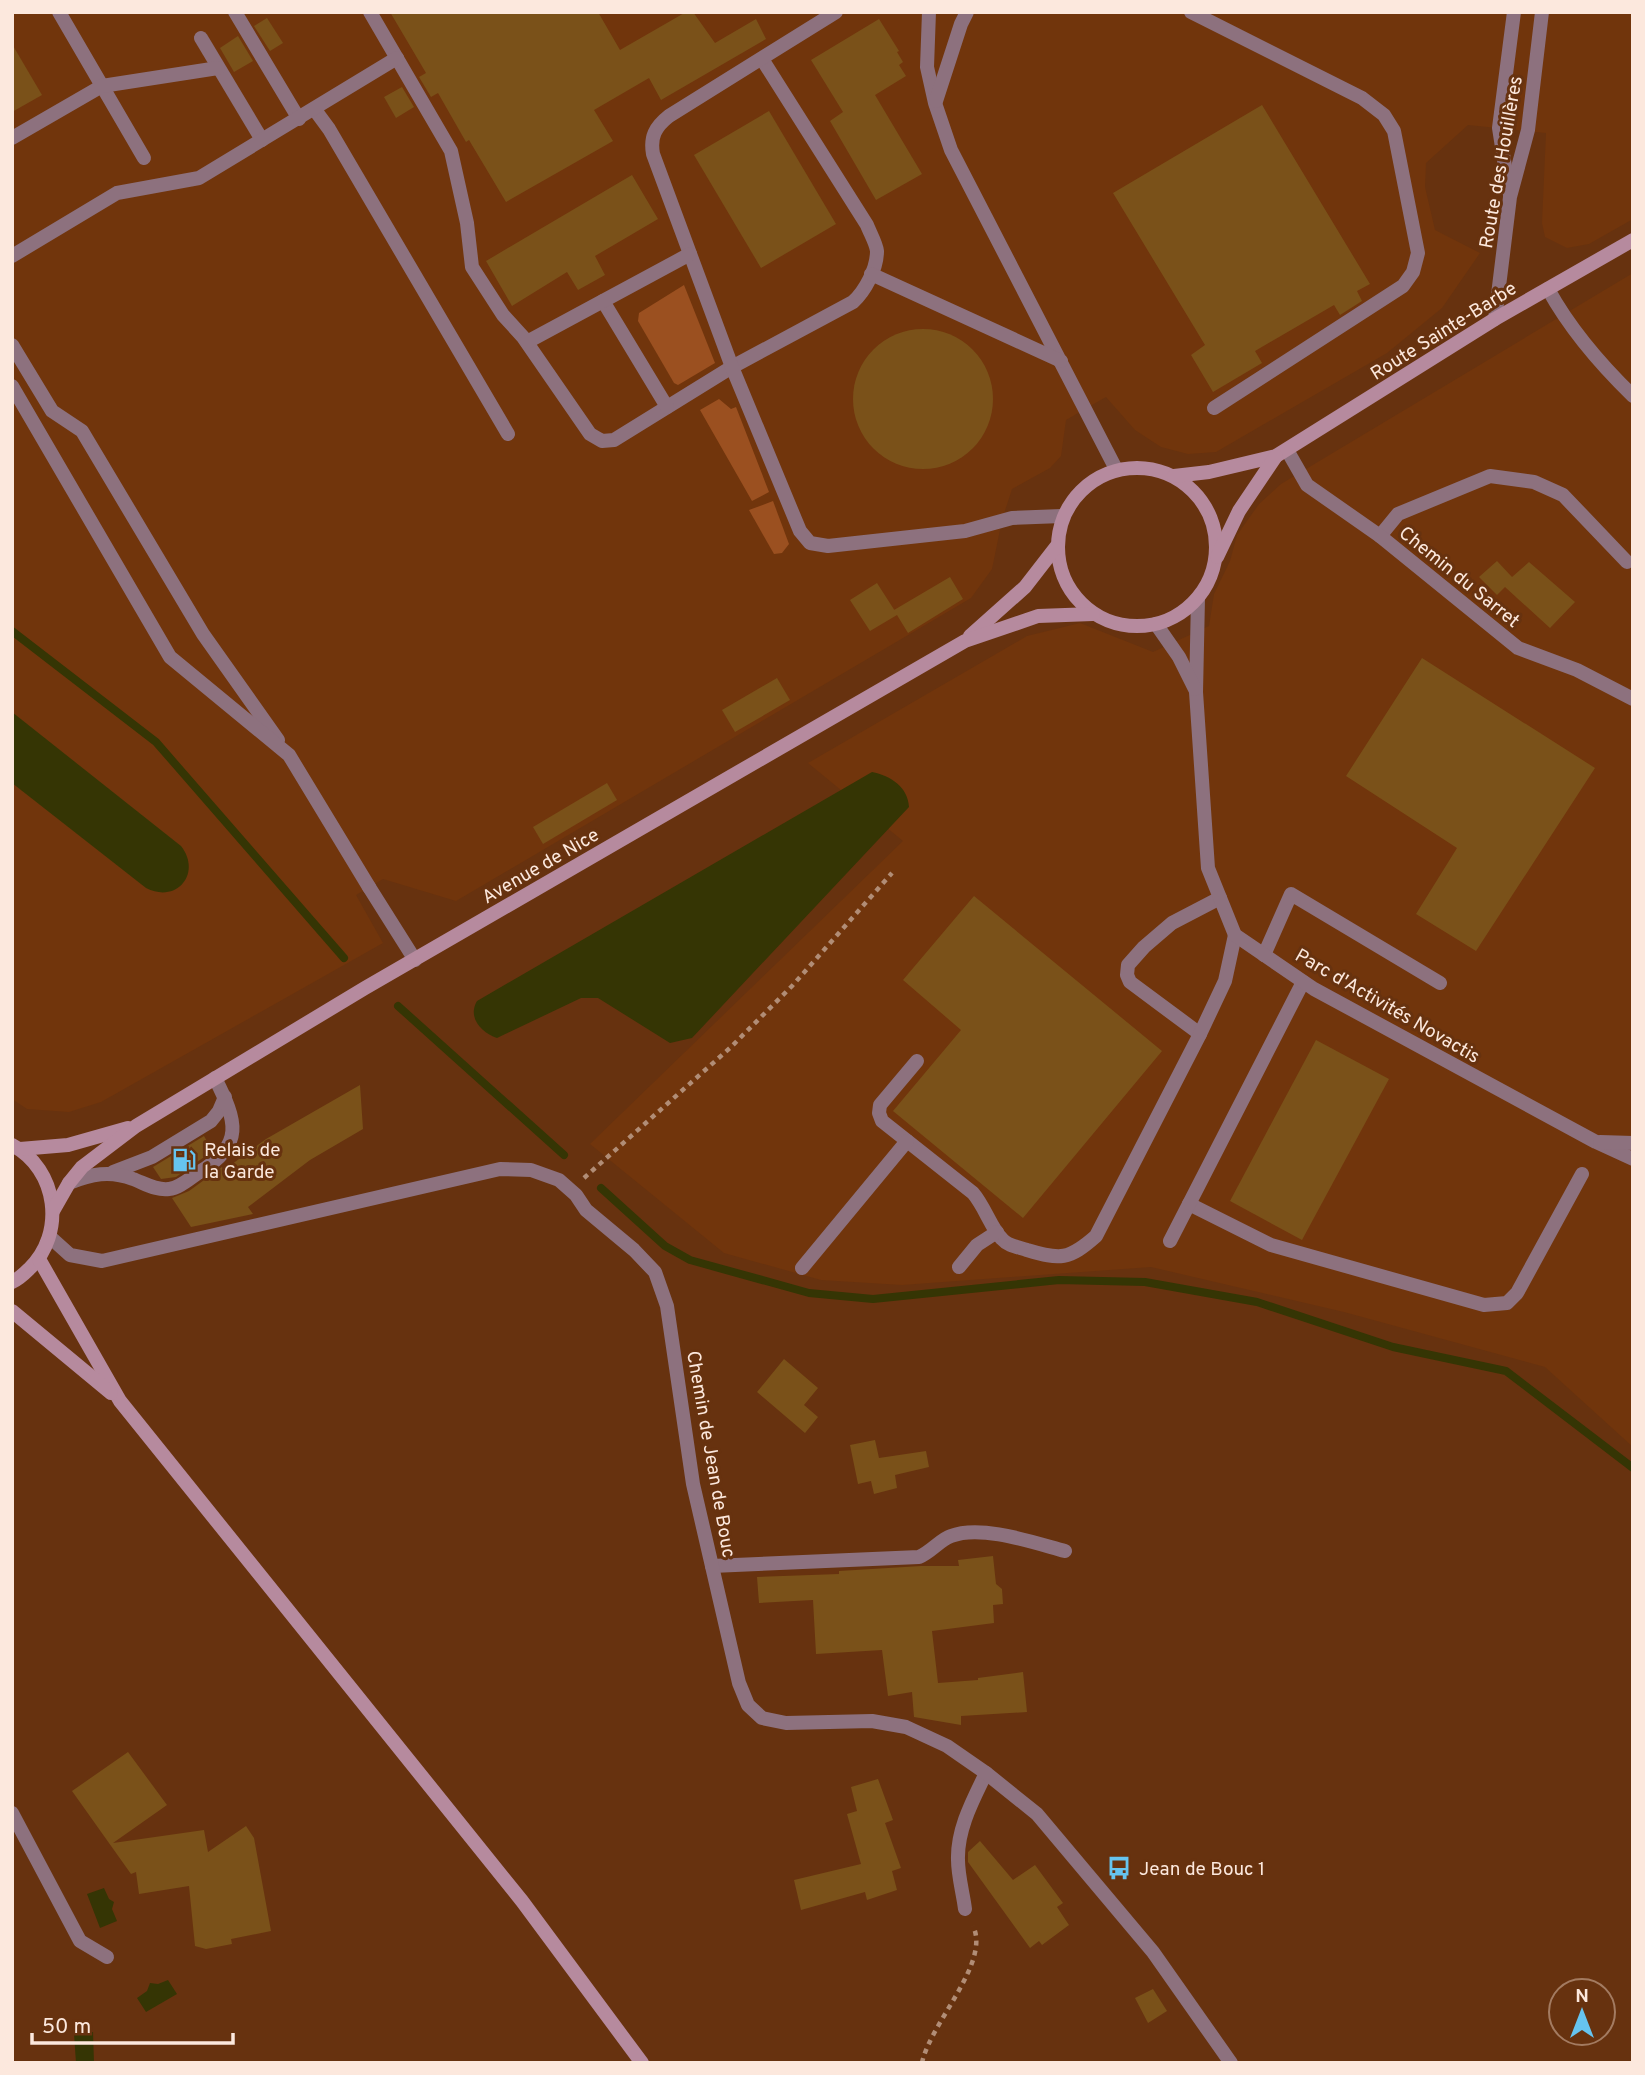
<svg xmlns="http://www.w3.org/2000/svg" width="1645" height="2075" viewBox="0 0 1645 2075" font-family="Overpass,sans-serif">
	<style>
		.built { fill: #71350c }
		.green { fill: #9b5020 }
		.water { fill: #353504 }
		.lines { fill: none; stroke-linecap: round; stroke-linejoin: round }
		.stream { stroke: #353504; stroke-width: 8 }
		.building { fill: #7a5119 }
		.path { stroke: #b18d76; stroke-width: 4.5; stroke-dasharray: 5 5; stroke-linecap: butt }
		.lane { stroke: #8d717e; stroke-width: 14 }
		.street { stroke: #8d717e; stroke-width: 14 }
		.secondary { stroke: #b68a9e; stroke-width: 14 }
		.labels { text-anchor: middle; stroke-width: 6; stroke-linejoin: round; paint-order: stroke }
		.street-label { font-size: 19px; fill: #fce8dd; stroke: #67320f }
		.poi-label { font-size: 19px; fill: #fce8dd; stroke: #67320f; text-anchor: start }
	</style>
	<rect width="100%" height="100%" fill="#67320f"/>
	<!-- built -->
	<g class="built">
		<path d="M12,12H1633V219L1589,244L1567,248L1545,237L1542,223L1546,133L1468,125L1426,163L1425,187L1435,230L1480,253L1442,308L1387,353L1216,452L1188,454L1161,447L1135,430L1106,397L1066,420L1061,456L1050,468L1012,489L1002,520L992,569L971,598L456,901L383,879L356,895L383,943L101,1102L69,1112L27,1109L12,1099Z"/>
		<path d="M1633,273V1447L1545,1367L1344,1312L1151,1267L902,1285L821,1280L724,1253L590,1144L903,841L808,763L1027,636L1080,623L1153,652L1209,626L1214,594L1230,561L1237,535L1259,504L1281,484Z"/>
	</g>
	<!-- green -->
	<g class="green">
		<path d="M684,285L715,363L678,385L674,383L638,321L639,313Z"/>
		<path d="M719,399L731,409L736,407L769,492L752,501L700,410Z"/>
		<path d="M773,501L789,544L782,553L774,554L749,510Z"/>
	</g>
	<!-- water -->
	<g class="water">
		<path d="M12,712L181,846C202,873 177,904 146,888L12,783Z"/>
		<path d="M872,772C891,776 908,787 909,807L692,1038L670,1043L598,998H581L497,1038C482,1033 467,1018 477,1001Z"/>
		<path d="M104,1888L109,1899L114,1902L112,1909L117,1921L100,1928L87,1894Z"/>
		<path d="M168,1980L177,1994L146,2012L137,1998L147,1991L150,1983L158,1984Z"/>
		<path d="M93,2032L94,2063H76L74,2033Z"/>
	</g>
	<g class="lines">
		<!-- stream -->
		<g class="stream">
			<path d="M12,631L156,742L344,958"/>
			<path d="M398,1006L564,1155"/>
			<path d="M601,1188L665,1246L690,1260L809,1293L873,1299L1059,1280L1145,1282L1257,1302L1393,1347L1506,1371L1633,1468"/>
		</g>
	</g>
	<!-- building -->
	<g class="building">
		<path d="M390,12H598L620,50L686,12H693L715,43L756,19L766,39L661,100L649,78L594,110L613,141L506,202L469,140L466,142L438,93L431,97L419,77L426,73Z"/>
		<path d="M267,18L283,43L270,51L254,26Z"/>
		<path d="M879,19L899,51L897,52L903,62L899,65L906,76L875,95L922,174L876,200L830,121L843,112L811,60Z"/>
		<path d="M238,36L253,61L234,72L220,48Z"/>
		<path d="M12,44L42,95L12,112Z"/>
		<path d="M402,87L414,107L396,118L384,97Z"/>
		<path d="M1262,105L1370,284L1357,291L1362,301L1340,315L1334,305L1255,351L1262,363L1213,392L1191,355L1205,345L1113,193Z"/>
		<path d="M769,111L836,224L761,268L694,155Z"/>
		<path d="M632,175L658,219L595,256L605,275L578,290L567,272L512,306L486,261Z"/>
		<circle cx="923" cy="399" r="70"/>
		<path d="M1497,561L1512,577L1529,562L1575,602L1550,628L1505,587L1497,595L1479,577Z"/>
		<path d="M950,577L963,599L908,633L897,615L870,631L850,600L877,583L895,611L894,610Z"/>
		<path d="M1422,658L1595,768L1476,951L1416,914L1457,848L1346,776Z"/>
		<path d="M777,678L790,700L735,732L722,710Z"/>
		<path d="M607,783L617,800L543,844L533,827Z"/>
		<path d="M974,896L1162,1051L1023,1218L893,1111L961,1030L903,980Z"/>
		<path d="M1316,1040L1389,1079L1302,1240L1230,1201Z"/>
		<path d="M360,1085L363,1129L310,1160L248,1207L253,1214L191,1227L172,1198L189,1191L222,1167L224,1170L266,1139Z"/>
		<path d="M204,1136L212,1150L207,1155L176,1177L161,1179L153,1167Z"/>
		<path d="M784,1359L818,1388L804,1405L818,1417L805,1433L757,1392Z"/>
		<path d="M875,1440L879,1458L926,1451L929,1467L895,1475L897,1488L874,1494L871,1481L858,1484L850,1445Z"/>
		<path d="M993,1556L996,1584L1002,1589L1003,1604L993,1605L994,1623L932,1631L938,1683L978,1680V1678L1023,1672L1027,1712L961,1716V1725L914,1717L912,1692L888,1696L882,1650L816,1654L813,1600L759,1603L757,1577L839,1574V1571L921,1566H959L958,1560Z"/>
		<path d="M128,1752L167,1805L113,1843L204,1830L208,1852L246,1826L254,1838L271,1931L231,1939L232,1944L206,1949L195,1946L189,1886L139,1894L136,1872L131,1874L72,1791Z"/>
		<path d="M878,1779L893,1820L885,1823L901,1868L892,1871L897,1890L867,1900L865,1892L801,1910L794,1880L861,1864L847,1814L857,1811L851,1787Z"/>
		<path d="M980,1841L1013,1880L1035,1865L1063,1903L1057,1907L1069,1925L1042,1945L1039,1941L1030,1948L968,1862V1852Z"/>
		<path d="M1153,1989L1167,2011L1148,2023L1135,1998Z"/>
	</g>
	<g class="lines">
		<!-- path -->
		<g class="path">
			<path d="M584,1178L731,1047L792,986L892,873"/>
			<path d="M922,2063C930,2023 991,1963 973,1926"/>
		</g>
		<!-- lane -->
		<g class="lane">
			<path d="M59,12L144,158"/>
			<path d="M235,12L299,119"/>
			<path d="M370,12L451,151L467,223L472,267L503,315L523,337L590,434L602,441L614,440L732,367L853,302C865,291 877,269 877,251C876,243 870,233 867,225L762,59"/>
			<path d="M836,12L669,116C655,127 650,137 653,154L732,367L800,531L810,543L828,546L965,531L1012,518L1062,516"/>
			<path d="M929,12L927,67L935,103L951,150L1116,469"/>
			<path d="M1191,12L1362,98L1384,115L1394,131L1418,253L1413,272L1403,286L1214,408"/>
			<path d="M201,38L262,140"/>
			<path d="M936,101L961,24L967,12"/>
			<path d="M315,110L329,129L508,434"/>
			<path d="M12,138L102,86L218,68"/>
			<path d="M1509,192L1499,128L1514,12"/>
			<path d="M12,256L117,193L199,178L397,58"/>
			<path d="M871,274L1061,361"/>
			<path d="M1548,289C1570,329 1600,364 1633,396"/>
			<path d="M603,301L667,407"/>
			<path d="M1495,319L1510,197L1528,130L1542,12"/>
			<path d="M527,342L690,254"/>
			<path d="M12,345L52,411L82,431L203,634L278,740"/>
			<path d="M12,386L170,657L289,755L369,887"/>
			<path d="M1380,536L1398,514L1490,476L1534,482L1563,495L1627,562"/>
			<path d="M1264,955L1291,894L1440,983"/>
			<path d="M1200,1034L1130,982L1127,975L1128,965L1144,947L1172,923L1220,898"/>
			<path d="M917,1061L880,1105L879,1113L882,1121L973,1193C985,1207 991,1228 1002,1239C1008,1246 1018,1247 1027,1250C1060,1260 1069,1260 1096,1236L1200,1034L1225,981L1235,935"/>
			<path d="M113,1172L152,1157L211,1121L219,1111L225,1097"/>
			<path d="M69,1183C91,1174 110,1170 133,1179C144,1183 157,1191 169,1189C179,1188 189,1179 198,1173C245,1144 237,1122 215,1078"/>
			<path d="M1189,1204L1271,1245L1484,1305L1507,1303L1517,1293L1582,1174"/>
			<path d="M1170,1241L1303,982"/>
			<path d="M959,1267L977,1245L997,1232"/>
			<path d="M802,1268L907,1141"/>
			<path d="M712,1566L919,1557C931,1552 941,1539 951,1536C981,1524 1035,1543 1065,1551"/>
			<path d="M12,1813L80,1941L107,1957"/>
			<path d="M965,1909C963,1893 958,1876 958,1860C957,1829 973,1800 986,1773"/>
		</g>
		<!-- street -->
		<g class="street">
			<path d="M1287,450L1307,485L1380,536L1518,648L1577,670L1633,699"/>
			<path d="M1198,598L1196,692L1208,868L1235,935L1314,989L1596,1142L1633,1159"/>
			<path d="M1156,624L1179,657L1195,689"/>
			<path d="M369,887L415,960"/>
			<path d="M1600,1142L1633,1143"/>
			<path d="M50,1237L70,1255L102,1261L500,1169L531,1170L559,1180L576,1195L586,1210L634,1250L655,1272L667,1306L693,1484L739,1683L748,1705L762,1718L786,1723L872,1721L906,1727L947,1746L986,1773L1037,1814L1153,1952L1231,2063"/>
		</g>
		<!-- secondary -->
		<g class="secondary">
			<circle cx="1137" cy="547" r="79"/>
			<path d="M1174,476L1209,472L1276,456L1495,319L1633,240"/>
			<path d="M1217,557L1239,511L1276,456"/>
			<path d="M970,636L1025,587L1056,547"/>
			<path d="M12,1145C58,1169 66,1234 29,1269C24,1274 19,1279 12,1282"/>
			<path d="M20,1149L68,1145L128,1128"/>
			<path d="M53,1211L69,1183L82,1167L136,1126L365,988L965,641L1038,616L1093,614"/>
			<path d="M39,1259L120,1401L522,1901L642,2063"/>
			<path d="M12,1311L111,1393"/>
		</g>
	</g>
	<!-- icons -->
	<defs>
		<g id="fuel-bare" transform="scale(1.89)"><path d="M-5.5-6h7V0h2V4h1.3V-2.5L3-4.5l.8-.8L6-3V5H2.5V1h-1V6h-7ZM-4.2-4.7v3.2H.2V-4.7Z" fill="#66c4ef" stroke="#67320f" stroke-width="2.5" paint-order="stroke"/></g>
		<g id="bus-bare" transform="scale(1.89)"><path d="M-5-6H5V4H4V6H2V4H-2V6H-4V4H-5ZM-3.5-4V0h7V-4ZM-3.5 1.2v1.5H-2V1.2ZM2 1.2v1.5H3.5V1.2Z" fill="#66c4ef" stroke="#67320f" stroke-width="2.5" paint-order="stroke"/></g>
	</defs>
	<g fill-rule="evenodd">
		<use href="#fuel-bare" x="184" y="1160"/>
		<use href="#bus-bare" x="1119" y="1868"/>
	</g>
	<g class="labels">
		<!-- street labels -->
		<g class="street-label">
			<text transform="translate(1500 162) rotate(-80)" y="7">Route des Houillères</text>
			<text transform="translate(1443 330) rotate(-32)" y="7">Route Sainte-Barbe</text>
			<text transform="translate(1460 576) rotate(39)" y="7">Chemin du Sarret</text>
			<text transform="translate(540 865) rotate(-30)" y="7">Avenue de Nice</text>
			<text transform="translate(1388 1005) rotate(30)" y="7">Parc d'Activités Novactis</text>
			<text transform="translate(712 1454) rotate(80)" y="7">Chemin de Jean de Bouc</text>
		</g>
		<!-- poi labels -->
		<g class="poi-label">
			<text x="204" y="1156">Relais de<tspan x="204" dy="22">la Garde</tspan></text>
			<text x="1139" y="1875">Jean de Bouc 1</text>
		</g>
	</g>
	<!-- border -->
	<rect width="1645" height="2075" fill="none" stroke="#fce8dd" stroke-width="28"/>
	<!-- north arrow -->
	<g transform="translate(1582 2012)"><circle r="33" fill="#67320f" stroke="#a37b61" stroke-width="2"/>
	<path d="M0-5L12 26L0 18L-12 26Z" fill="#66c4ef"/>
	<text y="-10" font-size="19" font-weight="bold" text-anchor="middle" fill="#fce8dd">N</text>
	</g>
	<!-- scale -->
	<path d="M32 2033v10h201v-10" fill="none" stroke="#fce8dd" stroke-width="3.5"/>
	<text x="42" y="2033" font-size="21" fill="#fce8dd" stroke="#67320f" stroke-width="5" paint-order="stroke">50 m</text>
</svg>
